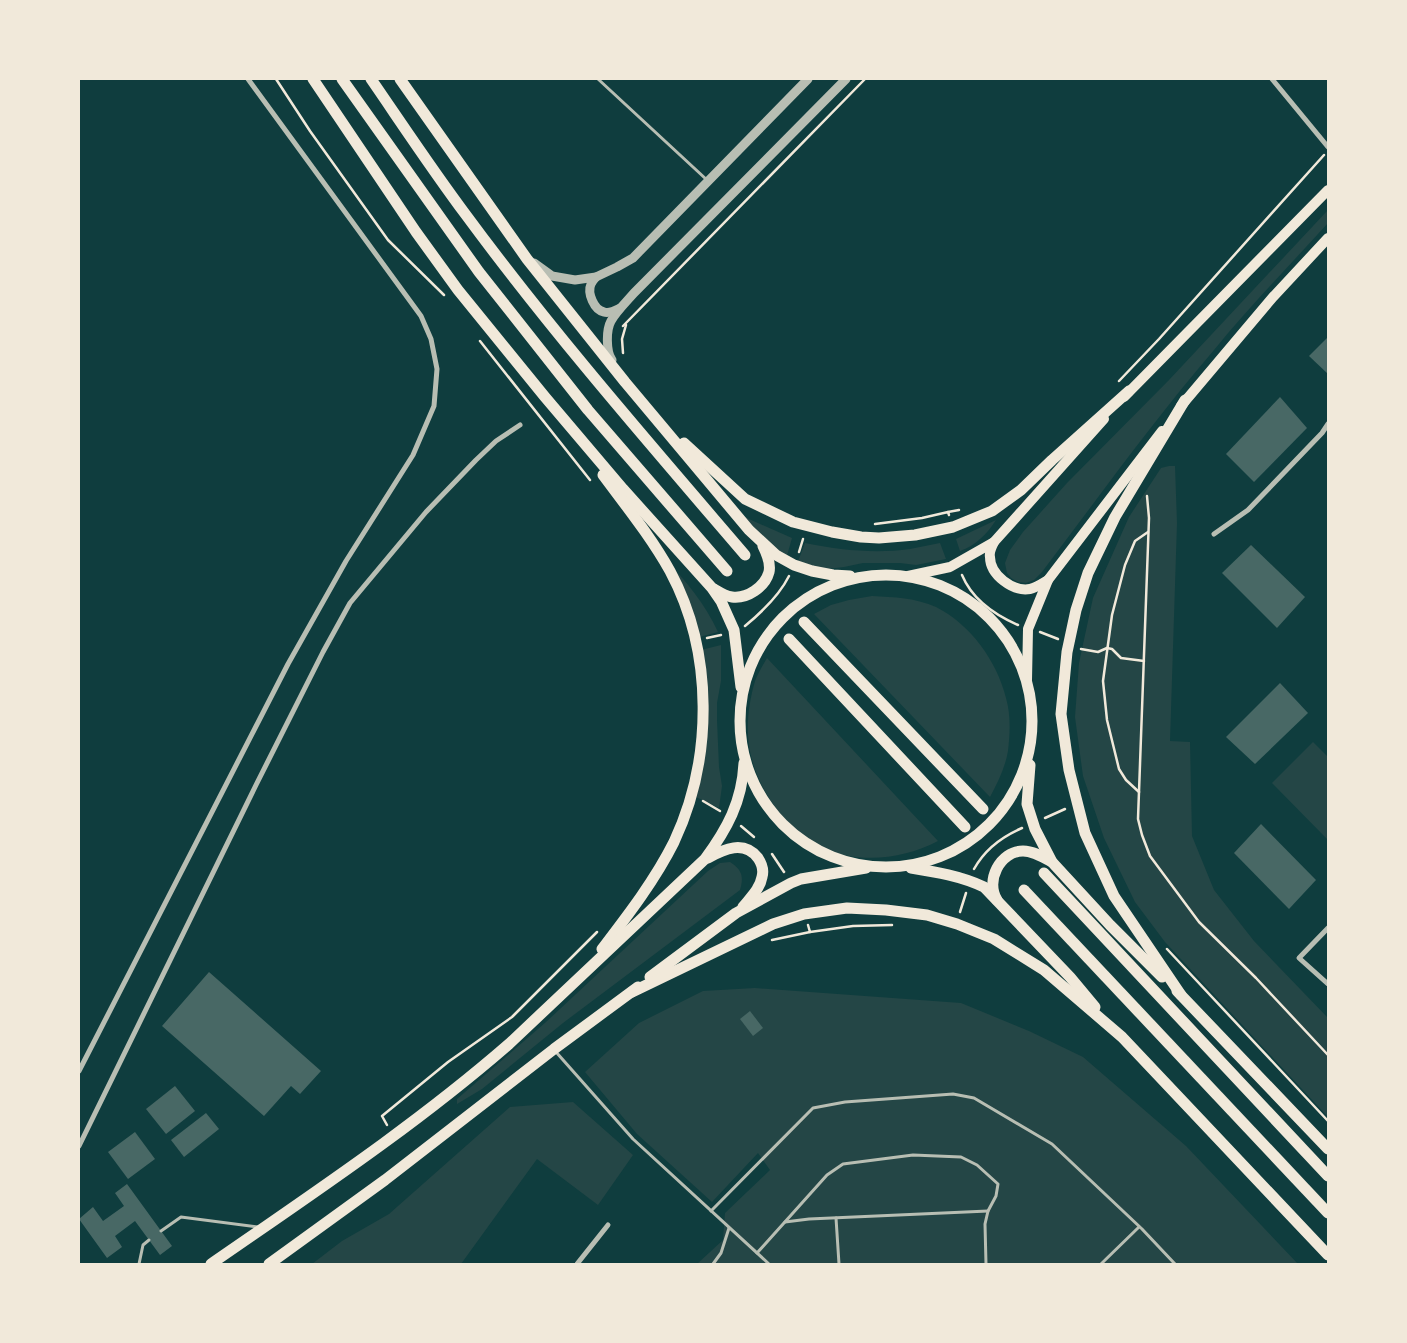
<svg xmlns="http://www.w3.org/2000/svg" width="1407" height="1343" viewBox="0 0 1407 1343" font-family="'Source Sans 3',sans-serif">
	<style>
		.green { fill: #244646 }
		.building { fill: #486865 }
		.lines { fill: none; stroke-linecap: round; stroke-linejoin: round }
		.path { stroke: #f1e9da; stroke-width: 2.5 }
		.service { stroke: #b8beb3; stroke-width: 3 }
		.minor { stroke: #b8beb3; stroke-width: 5 }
		.tertiary { stroke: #b8beb3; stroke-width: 9 }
		.primary { stroke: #f1e9da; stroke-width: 10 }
		.trunk { stroke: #f1e9da; stroke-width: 11 }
	</style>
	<rect width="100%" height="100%" fill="#0f3d3e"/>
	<!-- green -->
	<g class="green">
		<path d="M1328,210V223C1290,265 1250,306 1214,350C1153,421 1098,498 1042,572L1034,580L1026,583L1018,582L1011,578L1007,573L1005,563L1010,550L1023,532L1067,483L1169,380Z"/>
		<path d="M1169,466H1175L1177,523L1170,741L1190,742L1192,836L1214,890L1254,941L1328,1018V1117L1165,942L1135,902L1104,838L1083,776L1075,717L1079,663L1093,598L1129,517L1161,468Z"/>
		<path d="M730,508L749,519L792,538L786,559Z"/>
		<path d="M996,520C988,533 975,546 960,551L956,539Z"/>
		<path d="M805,543C839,550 875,554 910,549C920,547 930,545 940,543L946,559L916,565L900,563H863L844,567L819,570L797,564Z"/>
		<path d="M664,559C686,580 705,604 718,632L696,638Z"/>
		<path d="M872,596C894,597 916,598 936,607C970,624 997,661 1006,698C1011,715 1010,734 1008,751C1005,768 998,782 990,797L814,614L831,605L849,600Z"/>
		<path d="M721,645V681L717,703V720L719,767L722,786L719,808L696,797L699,785L697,651Z"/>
		<path d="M767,658L938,841C904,859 858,865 821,847C787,830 760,793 751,756C745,732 748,705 755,681C758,673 763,665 767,658Z"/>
		<path d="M1313,742L1328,757V840L1272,783Z"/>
		<path d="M730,862C742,870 744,876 740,890L563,1023L482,1089L457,1104V1099L546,1022L708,871L720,863Z"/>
		<path d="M755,988L961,1003L1029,1031L1083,1057L1186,1146L1298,1264H697L723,1240L725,1213L770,1170L758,1153L712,1202L637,1134L585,1072L639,1023L703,991Z"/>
		<path d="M573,1102L633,1155L598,1205L537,1159L461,1264H312L342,1241L389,1214L510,1107Z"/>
	</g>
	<!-- building -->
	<g class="building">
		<path d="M1328,337V374L1309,356Z"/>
		<path d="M1280,397L1307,428L1254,482L1226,454Z"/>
		<path d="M1251,545L1305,597L1277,628L1222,573Z"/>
		<path d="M1280,683L1308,713L1255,764L1226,737Z"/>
		<path d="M1261,824L1316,880L1289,909L1234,853Z"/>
		<path d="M209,972L321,1071L300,1094L291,1086L264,1116L162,1026Z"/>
		<path d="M750,1011L763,1028L753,1036L740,1019Z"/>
		<path d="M175,1086L195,1111L166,1134L146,1109Z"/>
		<path d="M206,1113L219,1129L184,1157L171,1140Z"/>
		<path d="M135,1132L155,1159L128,1179L108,1152Z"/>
		<path d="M127,1184L172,1246L160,1255L135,1221L115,1236L122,1247L107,1258L79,1219L93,1207L103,1221L124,1206L115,1193Z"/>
	</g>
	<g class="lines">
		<!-- path -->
		<g class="path">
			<path d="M276,79L310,131L388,240L444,295"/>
			<path d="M623,326L865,79"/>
			<path d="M480,341L590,480"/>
			<path d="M623,353L622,339L626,325"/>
			<path d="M1119,381L1159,339L1324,155"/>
			<path d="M1147,496L1149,518L1138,819L1142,835L1150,856L1199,922L1256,978L1328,1055"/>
			<path d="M948,512L959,510"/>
			<path d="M875,524L922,518L948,512L949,515"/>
			<path d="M799,552L803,539"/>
			<path d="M962,575C972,599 995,615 1018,625"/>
			<path d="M745,626C762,612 779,596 789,576"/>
			<path d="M1040,632L1058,639"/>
			<path d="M707,638L721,635"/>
			<path d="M1081,649L1098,652L1107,648L1112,649L1121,658L1144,661"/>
			<path d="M1139,792L1126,780L1119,769L1107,720L1103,681L1112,615L1125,565L1135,541L1148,532"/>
			<path d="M703,801L720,811"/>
			<path d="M1045,818L1065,809"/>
			<path d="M741,826L754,837"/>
			<path d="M772,854L784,872"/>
			<path d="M974,869C985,849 1001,837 1022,828"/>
			<path d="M960,912L966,893"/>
			<path d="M808,925L810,932L853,926L892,925"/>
			<path d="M772,940L810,932"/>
			<path d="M1167,949L1328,1121"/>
			<path d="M387,1125L382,1116L448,1062L512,1017L597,932"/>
		</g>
		<!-- service -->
		<g class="service">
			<path d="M598,79L707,180"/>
			<path d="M556,1052L633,1139L769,1264"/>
			<path d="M711,1211L813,1108L845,1102L953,1094L974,1098L1052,1144L1142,1229L1175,1264"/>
			<path d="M836,1218L839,1264"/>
			<path d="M785,1222L809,1219L988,1211"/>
			<path d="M161,1231L181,1217L258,1227"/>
			<path d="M757,1253L827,1175L843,1164L913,1155L961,1157L977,1165L998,1184L996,1196L988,1211L985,1224L986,1264"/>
			<path d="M139,1264L143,1245L149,1240"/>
			<path d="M713,1264L721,1253L729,1228"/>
			<path d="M1101,1264L1139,1227"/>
		</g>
		<!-- minor -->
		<g class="minor">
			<path d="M1272,79L1328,147"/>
			<path d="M1214,534L1248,510L1322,433L1328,424"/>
			<path d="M1328,928L1299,958L1328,984"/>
			<path d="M79,1071L288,664L346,561L413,455L434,406L437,369L431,339L421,316L248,79"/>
			<path d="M79,1146L256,785L323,652L350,603L426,512L476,460L496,441L520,425"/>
			<path d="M577,1264L608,1225"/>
		</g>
		<!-- tertiary -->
		<g class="tertiary">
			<path d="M534,263L552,276L575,280L596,277L617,267L633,258L808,79"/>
			<path d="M596,277C594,279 592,282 591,284C587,293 594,310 604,312C610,314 616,310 620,308"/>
			<path d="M612,360C606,352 606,330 611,321C616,312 627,301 634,293L846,79"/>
		</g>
		<!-- primary -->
		<g class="primary">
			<path d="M1124,397L1328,190"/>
			<path d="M1181,406L1273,297L1328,238"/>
			<path d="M994,542C992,546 989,553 990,557C990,575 1013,592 1030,589C1036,588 1043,583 1048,580"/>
			<path d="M908,576L950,567L994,542L1104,419"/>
			<path d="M1027,680L1028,629L1048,580L1162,431"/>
		</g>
		<!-- trunk -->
		<g class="trunk">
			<path d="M313,79L416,232L458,290L545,397L623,489L712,588L721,601L734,630L741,687"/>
			<path d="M342,79L479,272L588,410L727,571"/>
			<path d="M371,79C402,124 433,171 466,215C553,333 650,444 745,555"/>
			<path d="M400,79L527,259L625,382L749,530L776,555L794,565L812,571L833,575L850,576"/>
			<path d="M684,443L745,499L793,522L832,532L861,537L879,538L915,535L953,527L992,511L1021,490L1052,460L1129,391"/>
			<circle cx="886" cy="721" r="146"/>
			<path d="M714,589C719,592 725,596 732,597C747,599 765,587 769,572C771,563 767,554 763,546"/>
			<path d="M804,622L983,809"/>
			<path d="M789,639L965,827"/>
			<path d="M1030,765L1027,804L1035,829L1052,862L1110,925L1162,977"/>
			<path d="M708,858C724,849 744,840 758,858C762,864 764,870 762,877C760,889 750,898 743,907"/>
			<path d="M911,868C936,872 961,876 984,887L1070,977L1095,1007"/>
			<path d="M1044,873L1328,1176"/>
			<path d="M1024,890L1328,1213"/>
			<path d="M997,900C985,881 1000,851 1023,851C1033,851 1043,857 1052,862"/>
			<path d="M602,949C628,915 655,880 674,842C713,759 714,653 670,571C651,537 626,506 603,475"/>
			<path d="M650,977L736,913L791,883L801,879L866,868"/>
			<path d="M1177,991L1328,1149"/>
			<path d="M632,992L773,924L804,914L847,908L886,910L927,915L957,924L994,939L1044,970L1122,1037L1328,1255"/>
			<path d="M1181,995L1114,896L1085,833L1069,770L1061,714L1067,652L1076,610L1088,573L1115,517L1185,400"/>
			<path d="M211,1264C312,1194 416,1125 509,1044L705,859C727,829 742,802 744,763"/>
			<path d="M269,1264L385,1180L554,1049L638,987"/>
		</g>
	</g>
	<!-- border -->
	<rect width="1407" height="1343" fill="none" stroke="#f1e9da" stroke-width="160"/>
</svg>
